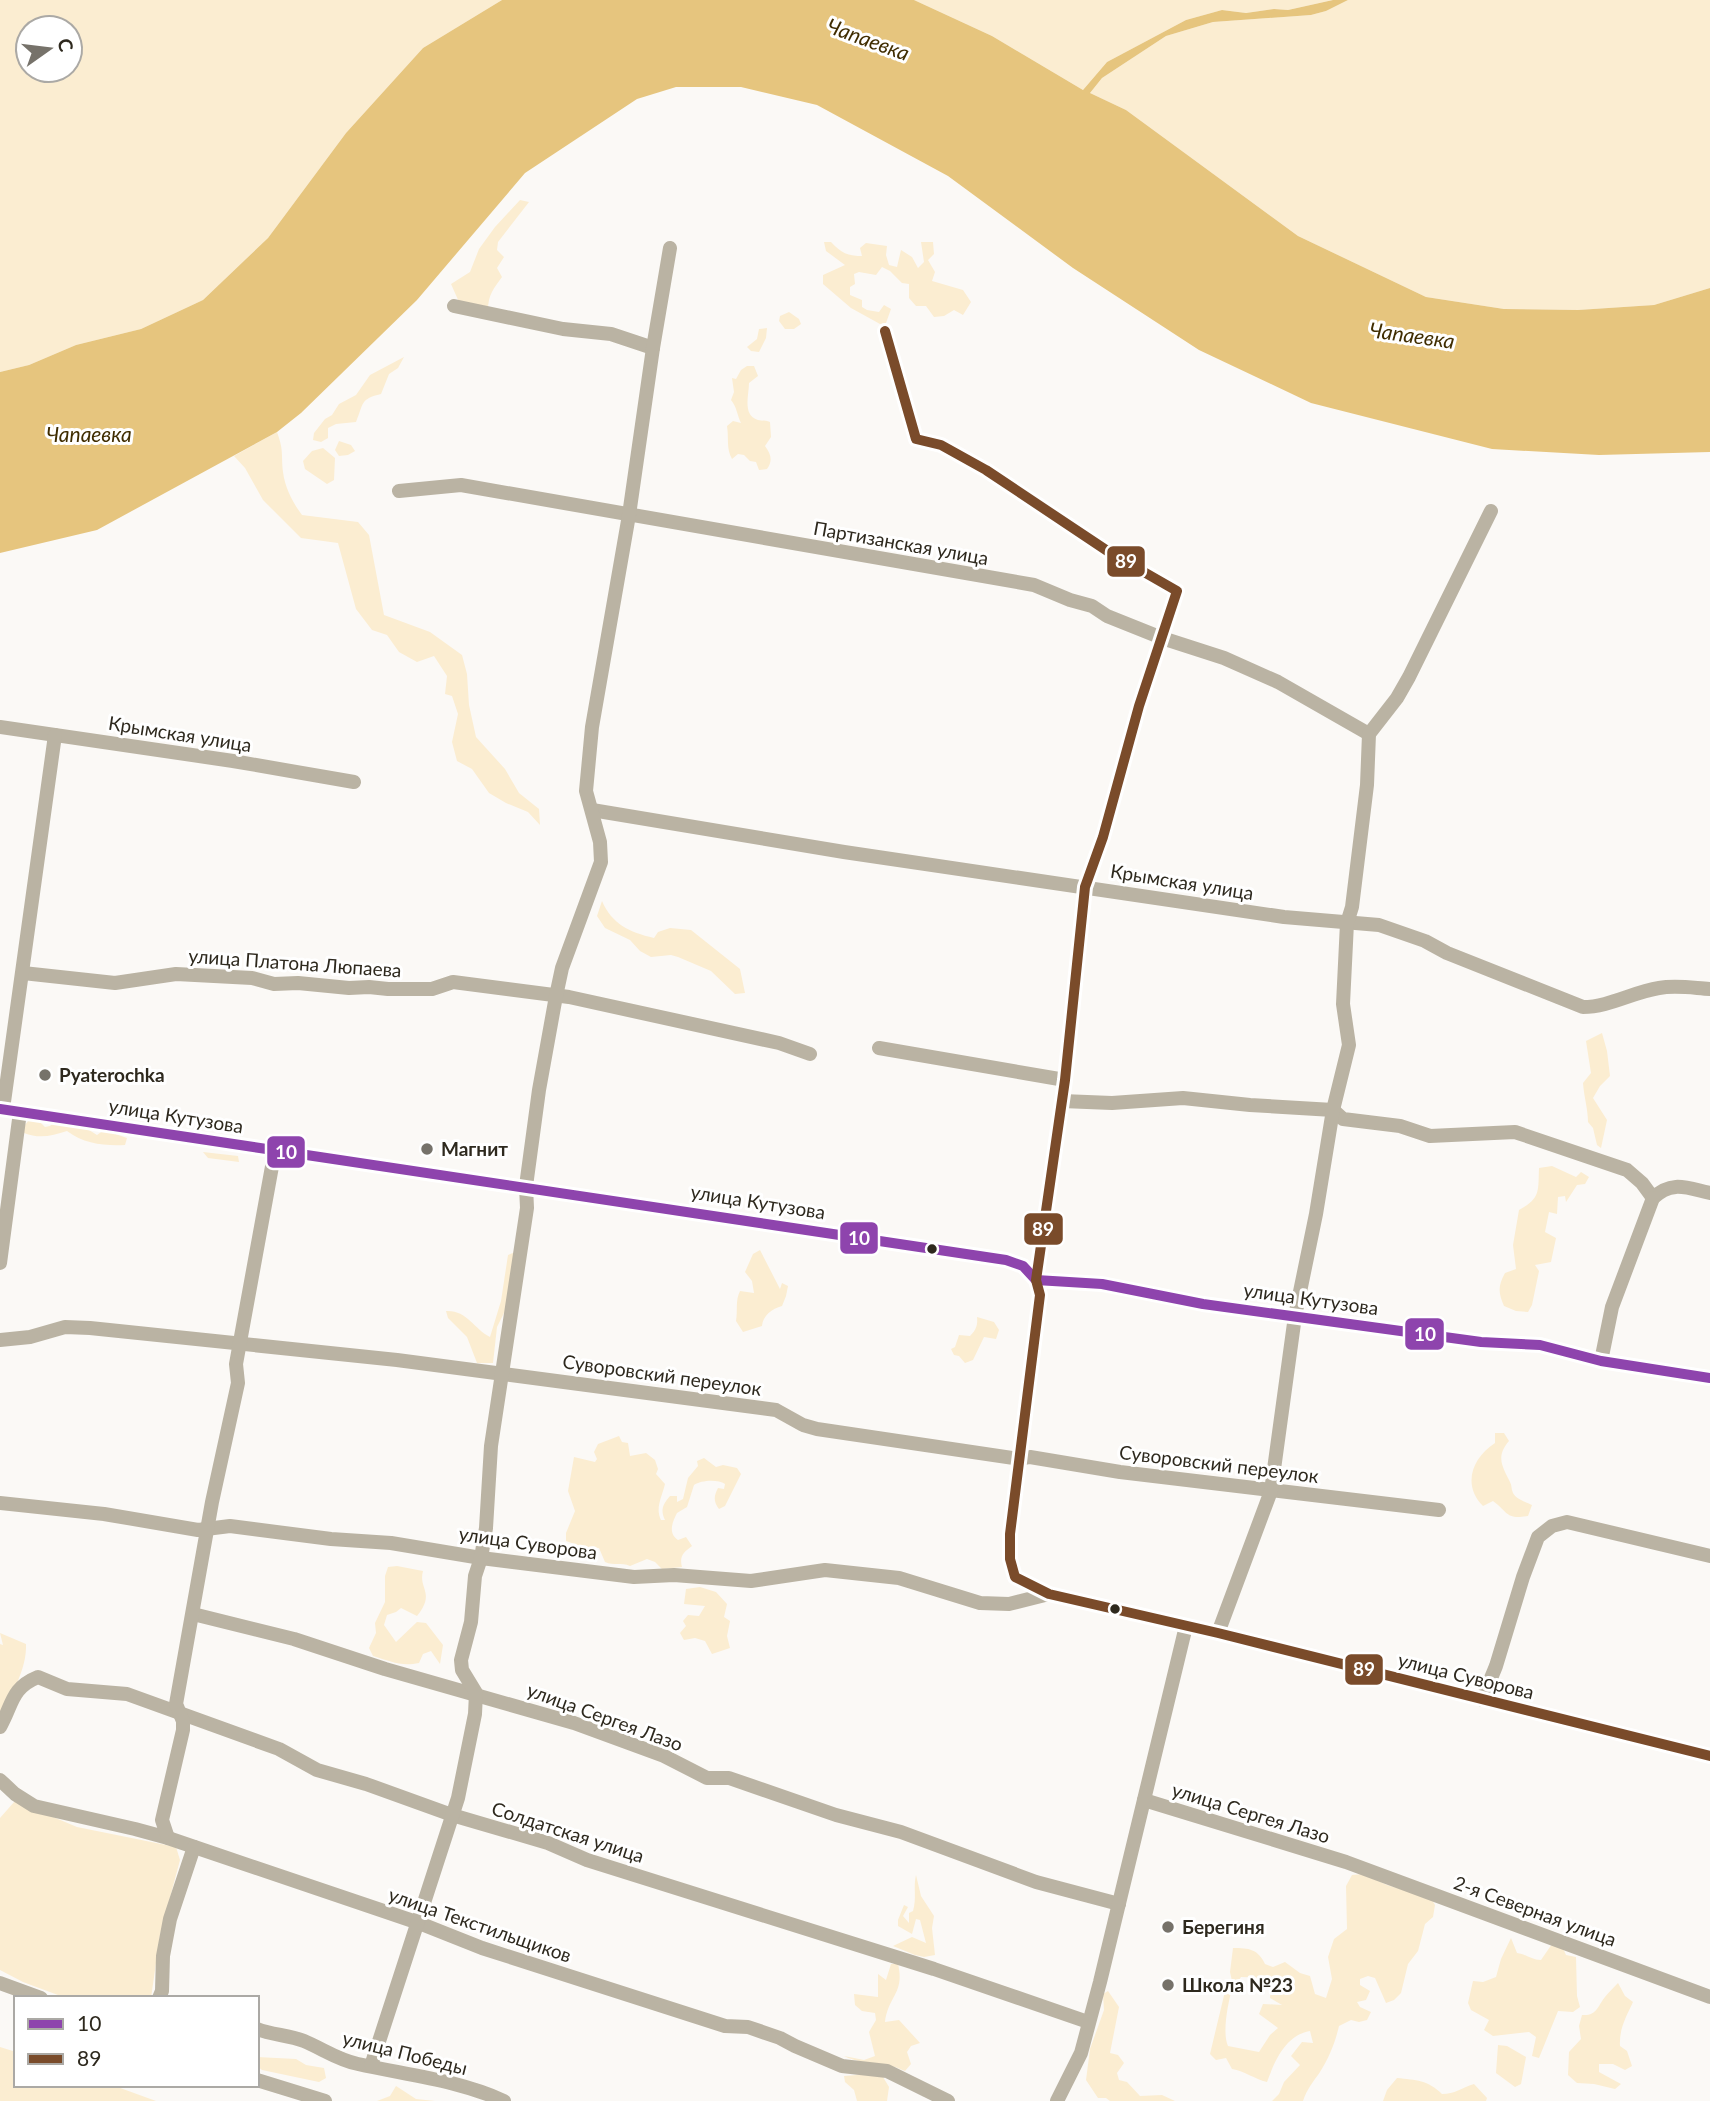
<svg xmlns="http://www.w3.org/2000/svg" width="1710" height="2101" viewBox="0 0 1710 2101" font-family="Lato,sans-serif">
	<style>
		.green { fill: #fbedd1; fill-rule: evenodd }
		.water { fill: #e6c57e }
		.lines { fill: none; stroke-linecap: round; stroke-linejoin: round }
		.minor { stroke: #bab3a3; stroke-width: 14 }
		.bus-1-casing { stroke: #fff; stroke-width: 16 }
		.bus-2-casing { stroke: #fff; stroke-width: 16 }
		.bus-1 { stroke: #8e44ad; stroke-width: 10 }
		.bus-2 { stroke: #7a4b2a; stroke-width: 10 }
		.poi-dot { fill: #76726a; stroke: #fff; stroke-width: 2.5 }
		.bus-dot { fill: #2e291e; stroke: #fff; stroke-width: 2.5 }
		.labels { text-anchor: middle; stroke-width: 6; stroke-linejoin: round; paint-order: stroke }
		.street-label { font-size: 19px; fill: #2e291e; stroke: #fff }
		.poi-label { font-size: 19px; font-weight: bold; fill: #2e291e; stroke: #fff; text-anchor: start }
		.water-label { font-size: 21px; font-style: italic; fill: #402d01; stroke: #fff }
		.line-badge { stroke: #fff; stroke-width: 2.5 }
		.badge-label { font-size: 19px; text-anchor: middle; font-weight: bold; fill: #fff }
	</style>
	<rect width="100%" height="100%" fill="#fbf9f6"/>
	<!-- green -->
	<g class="green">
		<path d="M0,0H502L423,48L346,133L268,238L203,300L141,329L76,345L29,365L0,372ZM28,28H70V70H28Z"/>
		<path d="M914,0H1333L1288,10L1274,9L1246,13L1222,10L1186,20L1107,62L1083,90L992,36Z"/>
		<path d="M1348,0H1710V288L1654,305L1578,310L1504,309L1426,297L1298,236L1126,110L1090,93L1102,78L1166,36L1213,22L1311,15L1326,11Z"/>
		<path d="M520,200L529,202L498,242L497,250L504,257L497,268L502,277C494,288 488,295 488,310L459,302L451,284L470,272L479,249L495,227Z"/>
		<path d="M824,242H831C841,253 848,256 862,256L860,248L866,243L887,246L886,255L889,265L897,267L901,250L912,257L918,268L924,262L921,242H933L934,254L928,260L935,272L932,281L963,290L971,302L963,315L954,310L944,316L934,317L926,306H916L909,298V284L902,283L890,271L882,267L876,275L859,272L854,274L855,284L850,287V295L862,300V307L867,310L879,312L884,305L891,309L886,323L880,324L851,308L823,284V275L845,265L826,251Z"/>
		<path d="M789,312L799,319L801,324L794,329H785L779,321L780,316Z"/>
		<path d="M767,328L766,338L759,352L751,351L747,347L757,339L759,329Z"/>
		<path d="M404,357L398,368L389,374L381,394C360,399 364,403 356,422L336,424L328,428V438L321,442L313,440L314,433L325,419L332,415L339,404L356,395L370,375Z"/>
		<path d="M747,366H754L758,376L749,383C749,395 742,415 758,420C762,421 766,420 770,422L771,437L765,446C771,454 773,461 767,469L759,470L756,462L750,461L744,455L738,454L732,459C726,448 729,438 727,426L733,421L741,423C737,415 737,407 731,400L734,392L732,378L736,379L741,370Z"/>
		<path d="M277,432C284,451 281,454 283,472C285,488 293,503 302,515L358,522L369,535L384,615L430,632L462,655L467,674L469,705L476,737L505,769L519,793L539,809L540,825L528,812L506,803L489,793L472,769L457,761L452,742L458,714L452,696L445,694L447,676L434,656L417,662L399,652L387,635L372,630L356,609L338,543L301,538L263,500L245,468L234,456Z"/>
		<path d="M339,441L351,445L355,451L348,455L339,456L335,450Z"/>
		<path d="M323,448L335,458L334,480L327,484L305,469L303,461L312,451Z"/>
		<path d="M602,901C612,924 629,932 654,938L658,932L670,928L691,930L740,969L745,993L735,994L711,971L678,957L671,955L651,957L640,951L630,940L605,928L597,916Z"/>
		<path d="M1602,1033L1607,1051L1610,1076L1600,1086L1593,1098L1607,1120L1601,1148L1597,1145L1593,1128L1588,1122C1588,1109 1584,1097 1583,1083L1591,1073L1586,1041Z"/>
		<path d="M29,1120L39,1121L45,1127L50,1126L54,1122L89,1130L97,1135L104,1130L127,1138L125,1145C105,1146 84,1144 67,1131C52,1136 39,1139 24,1133V1126Z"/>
		<path d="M203,1152L238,1156L239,1162L208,1158Z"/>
		<path d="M1552,1166L1576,1177L1581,1172L1589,1177L1585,1184L1577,1185L1566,1202L1565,1196L1558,1197L1557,1214L1549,1212L1545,1232L1556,1238L1551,1262L1535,1265L1539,1271L1532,1305L1528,1312L1516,1311L1504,1306C1498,1292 1498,1286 1505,1273L1516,1269L1513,1245L1519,1210C1541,1198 1538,1191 1539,1168Z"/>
		<path d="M760,1250L780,1289L782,1283L788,1286L786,1296L782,1306C772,1309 763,1315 762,1326L743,1332L736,1321C738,1310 735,1301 740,1291L754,1293L752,1281L745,1272L753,1254Z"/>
		<path d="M515,1252L506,1309L497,1327L493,1363H477L467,1337L448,1318L446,1311C467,1310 473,1328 490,1337L501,1301L508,1255Z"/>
		<path d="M977,1317L994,1322L999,1330L996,1339L984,1337L973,1360L965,1363L959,1356L954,1355L951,1349L955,1347L959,1335L970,1336C976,1330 978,1325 977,1317Z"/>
		<path d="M1495,1433H1504L1509,1441C1495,1457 1503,1467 1510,1482C1512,1485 1511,1489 1513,1493C1516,1499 1526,1502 1532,1505L1528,1516C1506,1520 1508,1512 1493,1501L1483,1506C1462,1485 1472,1458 1495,1443Z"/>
		<path d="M619,1436L622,1442L628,1443L630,1456L646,1453L655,1460L658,1469L656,1474L665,1484C662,1497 655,1508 661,1520H665C660,1510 663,1504 670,1496H677V1502L683,1499L688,1478L698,1466L697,1461L704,1458L716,1467L723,1465L737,1468L741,1474L725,1506L719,1509C713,1501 714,1496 718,1488L724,1489L725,1484C718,1479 701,1480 694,1485L687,1507L677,1513C672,1523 668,1533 678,1540L686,1537L692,1546C684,1552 679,1556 682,1567L662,1569L655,1562L647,1559L630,1566C621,1562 614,1566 605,1562L599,1548L583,1547L566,1541V1533L575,1511L568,1491L574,1457L595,1462L597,1459L594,1452L598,1444Z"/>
		<path d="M397,1566L423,1571C418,1589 436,1593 417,1616L401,1608L396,1612L387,1615L384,1625L396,1642L417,1622L426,1623L443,1645L440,1664L431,1651L423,1654L419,1663C401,1667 390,1661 373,1656L369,1648L376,1633L375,1623L385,1602V1576L388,1567Z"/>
		<path d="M700,1587L716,1592L727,1604L724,1617L730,1621L727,1636L730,1648L712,1654L705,1641L695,1638L684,1640L680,1633L686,1626L683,1621L688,1615L699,1616L705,1606L684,1604L686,1589Z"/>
		<path d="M0,1633L26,1644C27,1671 10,1695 0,1719V1644L3,1645Z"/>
		<path d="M15,1801L77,1827L176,1847L180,1860L160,1935L151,1998H66L23,1982L0,1970V1818Z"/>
		<path d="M1363,1874L1387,1885L1431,1898L1435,1905L1433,1917L1425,1924L1418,1951L1408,1964L1401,1993L1394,2000L1386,2003L1375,1978L1368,1976L1360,1979V1985L1370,1991L1366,2000L1357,2002L1360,2007L1371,2012L1367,2020L1359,2022L1351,2020L1339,2026C1335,2043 1329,2058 1320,2072C1313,2082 1307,2089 1303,2101H1272L1279,2094L1284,2082L1300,2065L1291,2056L1302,2042L1313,2043L1310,2031C1286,2035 1275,2060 1267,2082C1254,2079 1245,2071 1232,2069L1226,2058L1216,2060L1210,2054L1227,1983L1232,1989C1228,2003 1222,2033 1228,2046L1259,2052L1270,2035L1278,2028L1259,2014L1263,2004L1282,2005L1270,1998L1271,1983L1268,1978L1241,1977L1237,1983L1232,1981L1230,1972L1233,1948C1249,1948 1258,1949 1265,1964L1273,1967L1285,1962L1300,1973L1310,1976L1315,1994L1326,1998L1332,1979L1328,1957L1334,1939L1347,1929L1346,1886L1352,1875Z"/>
		<path d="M916,1875L921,1896L934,1916L932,1928L935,1955L924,1957L915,1955L893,1946L912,1937L926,1943L920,1920L916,1919L912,1934L898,1926V1920L904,1905L908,1907L903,1916L909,1923V1913L913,1911C917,1898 913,1887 916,1875Z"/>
		<path d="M1511,1938L1517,1953C1526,1954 1531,1960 1541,1960L1552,1944L1562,1946L1566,1955L1576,1957L1577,1996L1580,2007L1573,2012L1558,2011L1539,2058L1532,2056L1536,2037L1529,2032L1493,2036L1484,2030L1489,2020L1471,2010L1468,2003L1473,1981L1483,1982L1496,1977L1501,1959Z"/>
		<path d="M891,1964H898C905,1993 888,1996 885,2022L899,2020L920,2043L911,2046L907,2052L911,2064L905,2071C882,2060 864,2066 844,2056L864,2060L875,2056L869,2032L876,2020L875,2013L862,2011L855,2005L854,1994L878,1997V1974L886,1980Z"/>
		<path d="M1618,1983L1625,1996L1633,2002C1626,2017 1619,2029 1620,2046L1627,2051L1632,2066L1625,2070L1613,2064H1599V2072L1621,2084L1615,2089L1594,2084L1577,2083L1568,2075L1569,2052L1581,2039L1579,2026L1582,2015C1597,2016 1597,2007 1605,1997C1609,1992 1614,1987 1618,1983Z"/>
		<path d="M1108,1991L1119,2007L1110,2053L1118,2055L1124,2063L1117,2073L1119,2080L1127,2082L1140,2096L1162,2095L1175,2101H1110L1106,2098H1098L1086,2080L1090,2049L1104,2010L1103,1994Z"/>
		<path d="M1498,2045L1507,2046L1526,2057L1521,2084L1515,2087L1496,2073Z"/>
		<path d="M0,2047L16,2052V2085H112L156,2101H0Z"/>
		<path d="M257,2057L296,2059L306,2065L324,2068L326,2078L319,2082L262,2070L257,2066Z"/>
		<path d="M870,2074L883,2077L889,2087L887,2101H857L854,2090L845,2082L844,2076Z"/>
		<path d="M1397,2078C1416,2080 1428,2080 1442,2094C1455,2094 1461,2088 1474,2084L1487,2098L1486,2101H1383L1387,2090Z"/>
		<path d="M396,2086L416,2099L435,2101H377L390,2096Z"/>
	</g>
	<!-- water -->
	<path class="water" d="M502,0H914L992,36L1083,90L1107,62L1186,20L1222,10L1246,13L1274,9L1288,10L1333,0H1348L1326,11L1311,15L1213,22L1166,36L1102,78L1090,93L1126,110L1298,236L1426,297L1504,309L1578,310L1654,305L1710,288V452L1599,455L1492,449L1311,403L1199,350L1073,268L948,176L817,105L741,87H676L637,99L525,173L417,300L301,413L277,432L97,530L0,553V372L29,365L76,345L141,329L203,300L268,238L346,133L423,48Z"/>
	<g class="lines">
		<!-- minor -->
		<g class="minor">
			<path d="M454,306L563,329L611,334L653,348"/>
			<path d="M885,331L916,439L941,445L986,470L1109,552L1177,591L1139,706L1103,837L1085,887L1065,1080L1036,1280L1040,1295L1010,1534V1559L1015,1577L1049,1594L1218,1633L1710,1756"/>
			<path d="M399,491L461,485L1034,585L1070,600L1092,606L1107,616L1162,638L1224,658L1278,682L1369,734"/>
			<path d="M0,727L233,761L354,782"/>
			<path d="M592,810L844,852L1284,917L1379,925L1425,941L1447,953L1583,1007C1609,1007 1633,992 1659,988C1676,985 1693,988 1710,989"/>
			<path d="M23,973L115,983L176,974L252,978L274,984L298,983L349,988L369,987L388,989H432L453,982L569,997L779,1043L810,1054"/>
			<path d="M879,1048L1065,1080"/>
			<path d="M1062,1101L1112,1103L1183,1098L1250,1105L1333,1110L1343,1119L1400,1126L1430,1136L1515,1132L1627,1170L1642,1183L1653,1198C1672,1180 1687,1188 1710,1193"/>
			<path d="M0,1109L1006,1260L1023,1266L1036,1280L1102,1284L1203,1304L1481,1342L1540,1345L1601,1361L1710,1378"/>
			<path d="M3,1109L55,735"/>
			<path d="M0,1263L20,1112"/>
			<path d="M0,1340L30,1337L65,1327L90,1328L397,1360L776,1410L803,1425L817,1429L1020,1459L1030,1457L1120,1472L1439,1510"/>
			<path d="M1601,1361L1612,1307L1653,1198"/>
			<path d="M0,1503L104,1514L198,1530L230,1526L331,1539L391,1543L481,1558L634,1577L674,1575L751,1581L825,1570L899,1578L980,1603L1009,1604L1049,1594"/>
			<path d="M193,1614L294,1639L385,1669L574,1723L664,1756L707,1778H729L836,1815L901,1832L1036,1882L1119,1904"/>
			<path d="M1218,1633L1271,1491L1295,1316L1316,1214L1333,1110L1349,1045L1343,1004L1347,923L1352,907L1367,785L1369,734L1397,698L1409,677L1491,511"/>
			<path d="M1482,1700L1496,1666L1523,1577L1538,1537L1552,1526L1567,1522L1710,1556"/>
			<path d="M0,1727C13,1704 11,1688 38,1677L67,1689L127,1694L279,1749L317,1770L366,1784L452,1815L548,1843L587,1860L934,1969L1088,2022"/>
			<path d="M0,1780L15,1794L34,1806L135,1829L168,1838L419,1923L482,1948L725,2026L748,2027L780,2038L795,2046L842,2066L887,2071L948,2101"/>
			<path d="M1144,1800L1346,1862L1710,1997"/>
			<path d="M168,1838L162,1820L183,1730V1721L176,1704L212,1502L238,1383L236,1364L275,1150"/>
			<path d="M0,1983L41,1998"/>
			<path d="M159,1998L162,1991L163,1956L170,1919L194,1847"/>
			<path d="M257,2029C272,2035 289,2035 304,2041C323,2049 338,2060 358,2064C407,2075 458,2080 504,2101"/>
			<path d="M371,2066L458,1798L475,1714L476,1693L462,1670L461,1660L471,1622L475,1576L481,1558L486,1528L491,1446L527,1208L526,1186L539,1090L556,996L562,968L601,862L600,842L586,791L592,727L629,515L653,348L670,248"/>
			<path d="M257,2080L325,2101"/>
			<path d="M1057,2101L1081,2053L1100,1982L1186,1626"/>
		</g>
		<!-- bus-1 casing -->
		<g class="bus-1-casing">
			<path id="bus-1" d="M0,1109L1006,1260L1023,1266L1036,1280L1102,1284L1203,1304L1481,1342L1540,1345L1601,1361L1710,1378"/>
		</g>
		<!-- bus-2 casing -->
		<g class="bus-2-casing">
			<path id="bus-2" d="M885,331L916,439L941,445L986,470L1109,552L1177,591L1139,706L1103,837L1085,887L1065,1080L1036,1280L1040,1295L1010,1534V1559L1015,1577L1049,1594L1218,1633L1710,1756"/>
		</g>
		<!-- bus-1 -->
		<use href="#bus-1" class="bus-1"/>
		<!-- bus-2 -->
		<use href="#bus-2" class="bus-2"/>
	</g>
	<!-- markers -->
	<g class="poi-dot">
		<circle cx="45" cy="1075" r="7"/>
		<circle cx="427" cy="1149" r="7"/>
		<circle cx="1168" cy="1927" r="7"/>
		<circle cx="1168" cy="1985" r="7"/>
	</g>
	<g class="bus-dot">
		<circle cx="932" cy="1249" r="6"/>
		<circle cx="1115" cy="1609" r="6"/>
	</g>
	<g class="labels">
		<!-- street labels -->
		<g class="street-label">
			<text transform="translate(901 543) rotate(10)" y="7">Партизанская улица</text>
			<text transform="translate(180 734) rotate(9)" y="7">Крымская улица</text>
			<text transform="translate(1182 882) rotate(9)" y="7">Крымская улица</text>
			<text transform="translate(295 963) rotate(4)" y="7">улица Платона Люпаева</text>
			<text transform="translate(176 1116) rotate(9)" y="7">улица Кутузова</text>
			<text transform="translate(758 1202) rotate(9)" y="7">улица Кутузова</text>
			<text transform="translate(1311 1299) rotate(8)" y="7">улица Кутузова</text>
			<text transform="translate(662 1375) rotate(8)" y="7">Суворовский переулок</text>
			<text transform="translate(1219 1464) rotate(7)" y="7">Суворовский переулок</text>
			<text transform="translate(528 1543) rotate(8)" y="7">улица Суворова</text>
			<text transform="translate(1466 1676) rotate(14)" y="7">улица Суворова</text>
			<text transform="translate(605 1717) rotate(20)" y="7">улица Сергея Лазо</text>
			<text transform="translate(1251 1813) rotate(17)" y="7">улица Сергея Лазо</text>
			<text transform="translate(568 1832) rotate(18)" y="7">Солдатская улица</text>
			<text transform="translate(1535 1911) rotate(20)" y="7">2-я Северная улица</text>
			<text transform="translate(480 1925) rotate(19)" y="7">улица Текстильщиков</text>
			<text transform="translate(405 2053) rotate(14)" y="7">улица Победы</text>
		</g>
		<!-- poi labels -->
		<g class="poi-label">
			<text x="59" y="1082">Pyaterochka</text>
			<text x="441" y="1156">Магнит</text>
			<text x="1182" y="1934">Берегиня</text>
			<text x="1182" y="1992">Школа №23</text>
		</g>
		<!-- water labels -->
		<g class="water-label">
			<text transform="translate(868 40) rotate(20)" y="7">Чапаевка</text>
			<text transform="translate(1412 336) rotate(8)" y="7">Чапаевка</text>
			<text x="89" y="442">Чапаевка</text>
		</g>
	</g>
	<g class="line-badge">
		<rect x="1106" y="545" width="40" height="33" rx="7" fill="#7a4b2a"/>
		<rect x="266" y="1135" width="40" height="34" rx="7" fill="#8e44ad"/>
		<rect x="1023" y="1212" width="41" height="34" rx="7" fill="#7a4b2a"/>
		<rect x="839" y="1221" width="40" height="34" rx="7" fill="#8e44ad"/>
		<rect x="1404" y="1317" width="41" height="34" rx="7" fill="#8e44ad"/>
		<rect x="1344" y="1653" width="40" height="33" rx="7" fill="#7a4b2a"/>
	</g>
	<g class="badge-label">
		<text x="1126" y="568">89</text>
		<text x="286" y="1159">10</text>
		<text x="1043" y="1236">89</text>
		<text x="859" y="1245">10</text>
		<text x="1425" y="1341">10</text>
		<text x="1364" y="1676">89</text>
	</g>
	<!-- legend -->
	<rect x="14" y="1996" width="245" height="91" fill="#ffffff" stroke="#aba9a5" stroke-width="2"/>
	<rect x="28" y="2019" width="35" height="10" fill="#8e44ad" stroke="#aba9a5" stroke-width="2"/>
	<text x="77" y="2031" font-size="21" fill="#2e291e">10</text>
	<rect x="28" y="2054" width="35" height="10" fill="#7a4b2a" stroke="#aba9a5" stroke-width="2"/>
	<text x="77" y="2066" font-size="21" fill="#2e291e">89</text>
	<!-- north arrow -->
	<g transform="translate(49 49) rotate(76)"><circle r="33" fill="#ffffff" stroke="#aba9a5" stroke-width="2"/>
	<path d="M0-5L12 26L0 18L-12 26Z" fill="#76726a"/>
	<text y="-10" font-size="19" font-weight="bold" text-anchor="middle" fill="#2e291e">С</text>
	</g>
</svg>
